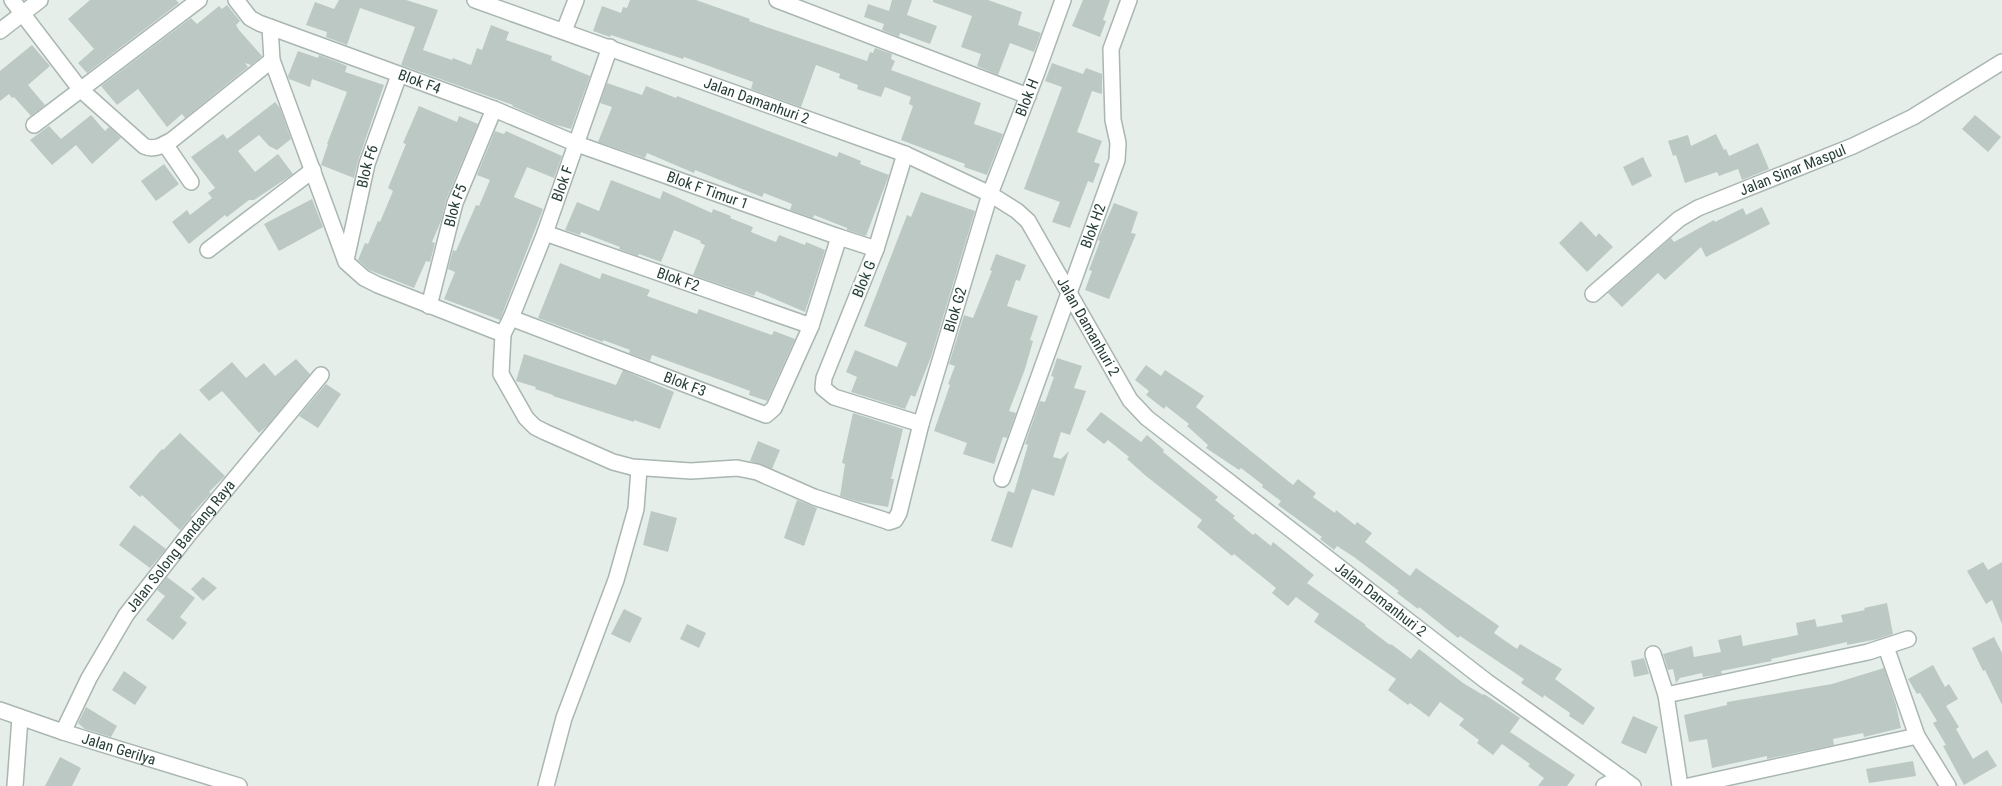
<svg xmlns="http://www.w3.org/2000/svg" width="2002" height="786" viewBox="0 0 2002 786" font-family="'Roboto Condensed',sans-serif">
	<style>
		.building { fill: #bcc8c4 }
		.lines { fill: none; stroke-linecap: round; stroke-linejoin: round }
		.street-casing { stroke: #a9b6b1; stroke-width: 18 }
		.street { stroke: #fff; stroke-width: 15 }
		.labels { text-anchor: middle; stroke-width: 4.5; stroke-linejoin: round; paint-order: stroke }
		.street-label { font-size: 15px; fill: #263e38; stroke: #f7faf8 }
	</style>
	<rect width="100%" height="100%" fill="#e6eeea"/>
	<!-- building -->
	<g class="building">
		<path d="M90,0H176L179,3L87,73L78,63L94,49L68,19Z"/>
		<path d="M339,0H406L438,10L423,50L452,60L453,58L471,65L477,48L482,50L491,25L509,32L506,40L552,56L551,60L590,76L571,129L553,124L512,106L513,105L401,65L415,27L360,8L347,45L326,37L327,32L306,25L315,2L334,9Z"/>
		<path d="M630,0H696L750,19L749,21L867,61L870,52L873,53L875,48L892,54L891,59L895,61L891,70L981,103L974,124L1003,134L987,175L964,167L965,164L901,140L913,106L909,104L911,97L885,87L881,97L857,89L858,85L839,78L840,74L816,65L801,107L751,89L753,82L684,57L683,59L611,35L610,37L593,31L602,6L621,13L623,7L627,8Z"/>
		<path d="M892,0H912L907,15L937,26L930,44L900,33L899,37L882,30L884,24L864,17L868,4L889,11Z"/>
		<path d="M933,0H988L1022,12L1018,25L1041,33L1034,52L1010,43L998,75L977,66L981,54L961,47L972,16L933,2Z"/>
		<path d="M1083,0H1110L1103,20L1106,21L1100,37L1072,26Z"/>
		<path d="M227,5L240,21L236,25L239,30L262,56L251,65L245,63L248,67L185,118L182,114L167,127L138,89L117,105L101,86L191,18L197,24L219,6L222,9Z"/>
		<path d="M32,45L50,66L28,85L45,105L31,116L14,97L12,98L9,94L0,101V71Z"/>
		<path d="M298,51L318,58L319,55L340,63L347,66L345,72L384,85L358,161L354,178L321,165L328,144H327L347,92L312,79L310,87L289,79L288,76Z"/>
		<path d="M1052,63L1083,74L1086,68L1102,74V94L1092,91L1077,132L1102,141L1094,162L1100,164L1093,183L1088,181L1070,228L1052,222L1060,202L1024,189L1062,87L1045,81Z"/>
		<path d="M607,83L642,95L646,86L676,98L677,96L837,157L839,152L861,161L860,164L889,175L866,236L847,230V228L814,215L813,218L790,210L792,204L764,193L762,197L695,170L694,173L647,153L645,158L598,142L612,107L600,103Z"/>
		<path d="M275,102L280,108L291,139L277,150L269,146L259,135L238,151L255,172L278,154L293,174L254,200H249L227,217L225,215L189,244L172,222L187,210L190,215L212,198L208,193L215,188L191,157L223,134L227,139Z"/>
		<path d="M419,106L457,122L459,116L478,124L446,200L441,221L432,242L435,243L430,262L426,261L414,288L369,270L358,260L365,243L368,244L378,221L380,222L393,191L388,188L406,144L403,143Z"/>
		<path d="M91,115L105,131L109,127L121,138L92,164L76,145L52,165L30,140L49,126L61,139Z"/>
		<path d="M1975,115L2001,137L1988,152L1962,129Z"/>
		<path d="M495,131L504,134L506,131L562,156L554,178L527,167L514,197L543,209L500,320L444,299L455,272L448,269L453,250L456,251L476,205L479,206L490,180L477,175Z"/>
		<path d="M1716,134L1724,150L1726,149L1729,156L1758,143L1769,169L1742,180L1738,169L1719,176L1717,172L1685,183L1676,155L1673,156L1668,141L1688,135L1691,146Z"/>
		<path d="M1643,157L1652,176L1632,186L1623,167Z"/>
		<path d="M164,164L179,184L156,201L141,181Z"/>
		<path d="M611,180L660,199L663,191L712,213L713,209L731,216L730,218L753,227L751,232L776,242L779,235L805,245L806,242L825,250L805,312L756,291L754,296L693,275L705,245L700,243L701,241L674,230L661,262L639,254L638,256L619,249L620,247L581,232L580,235L565,230L577,202L599,211Z"/>
		<path d="M921,192L975,211L931,357L915,397L911,395L905,409L851,392L857,377L846,372L855,350L897,367L907,343L864,326L907,215L911,217Z"/>
		<path d="M312,199L323,227L279,251L264,224Z"/>
		<path d="M1114,203L1138,212L1131,233L1136,234L1109,299L1085,290L1092,271L1089,270L1100,241L1098,240Z"/>
		<path d="M1762,207L1770,224L1706,257L1701,247L1665,280L1658,273L1622,307L1608,293L1671,238L1674,242L1714,220L1715,222L1743,208L1746,215Z"/>
		<path d="M1581,221L1596,237L1599,233L1613,247L1587,272L1559,243Z"/>
		<path d="M996,254L1026,265L1020,281L1016,280L1007,306L1038,316L1030,340L1033,341L1025,369L1009,411L1016,413L1007,438L1003,437L994,464L963,454L967,443L934,431L950,385L948,384L955,366L949,364L964,315L973,318L992,271L990,270Z"/>
		<path d="M560,263L600,279L602,273L650,290L647,296L697,314L699,309L772,335L774,331L795,339L767,401L749,395L750,391L726,382L652,355L650,361L629,353L630,350L603,340V342L538,318Z"/>
		<path d="M524,354L616,385L623,370L674,392L660,429L634,420V422L553,396V395L535,389L536,387L516,381Z"/>
		<path d="M1057,358L1082,366L1074,388L1086,391L1070,435L1061,432L1053,457L1061,459L1069,451L1054,496L1032,489L1012,548L991,541L1008,491L1014,493L1028,445L1025,444L1040,401L1045,402L1054,377L1051,376Z"/>
		<path d="M296,359L310,374L267,426L259,433L222,391L209,401L199,390L232,362L246,378L264,363L275,376Z"/>
		<path d="M1146,365L1161,376L1165,370L1204,396L1196,407L1293,485L1298,479L1316,493L1313,497L1335,513L1336,510L1355,525L1357,522L1372,533L1365,542L1410,576L1416,568L1499,626L1494,633L1517,649L1520,644L1562,669L1555,679L1595,708L1583,725L1569,716L1570,713L1544,695L1543,698L1521,683L1524,679L1460,636L1458,638L1419,607L1418,609L1397,593L1399,591L1354,557L1337,546L1334,550L1320,539L1322,537L1278,505L1281,501L1262,487L1263,485L1241,468L1239,470L1206,448L1208,445L1187,426L1189,424L1166,406L1164,409L1146,395L1149,391L1135,380Z"/>
		<path d="M326,384L341,394L318,428L299,416Z"/>
		<path d="M1101,412L1141,442L1147,435L1164,450L1163,452L1218,497L1215,500L1235,516L1233,518L1253,535L1255,533L1271,546L1273,542L1314,575L1307,583L1366,625L1365,626L1390,645L1391,644L1411,659L1419,649L1463,683L1483,695L1484,694L1520,718L1510,732L1575,775L1567,786H1538L1544,778L1528,766L1530,764L1502,744L1493,755L1477,743L1479,740L1459,725L1464,719L1440,702L1429,717L1410,703L1408,705L1388,690L1396,679L1314,622L1319,614L1296,597L1288,606L1272,593L1276,588L1234,554L1232,556L1197,527L1202,520L1146,476L1127,459L1129,457L1108,440L1104,444L1086,430Z"/>
		<path d="M853,413L903,429L891,479H894L888,507L860,502L840,496L845,464L842,463Z"/>
		<path d="M180,433L225,476L209,492L211,493L191,515L192,516L180,530L142,495L140,497L129,487L162,449L163,450Z"/>
		<path d="M758,441L780,450L772,469L750,461Z"/>
		<path d="M797,500L817,508L804,546L784,538Z"/>
		<path d="M651,511L677,518L668,552L643,545Z"/>
		<path d="M134,525L166,549L150,568L119,545Z"/>
		<path d="M1983,562L1988,570L2002,562V624L1992,600L1986,604L1967,571Z"/>
		<path d="M167,577L195,598L180,617L187,623L173,640L146,620L165,596L157,590Z"/>
		<path d="M203,577L217,588L203,601L191,589Z"/>
		<path d="M1887,603L1893,634L1878,639L1847,645V642L1821,648L1771,659L1772,661L1721,671L1722,674L1703,677L1702,673L1680,678L1676,683L1673,669L1668,670L1663,654L1692,646L1694,657L1721,652L1718,640L1741,635L1743,646L1798,635L1796,623L1815,619L1817,627L1843,622L1841,615L1865,610L1864,608Z"/>
		<path d="M624,609L642,618L630,643L611,634Z"/>
		<path d="M687,624L706,633L699,648L680,639Z"/>
		<path d="M1994,637L2002,653V705L1985,670L1983,671L1972,648Z"/>
		<path d="M1644,658L1649,674L1634,677L1631,661Z"/>
		<path d="M1933,665L1945,687L1949,684L1958,699L1946,706L1959,727L1956,729L1973,759L1987,750L1997,766L1964,785L1943,746L1946,745L1933,723L1937,721L1920,693L1917,694L1908,679Z"/>
		<path d="M1884,668L1896,705L1901,728L1864,737L1863,733L1833,739L1834,745L1767,759V756L1712,768L1707,739L1689,742L1684,715L1727,705V702L1832,684Z"/>
		<path d="M124,671L147,687L135,705L112,690Z"/>
		<path d="M86,707L117,726L111,737L85,729L78,723Z"/>
		<path d="M1633,716L1658,727L1646,754L1621,743Z"/>
		<path d="M60,757L81,768L72,786H45Z"/>
		<path d="M1913,761L1916,776L1869,783L1866,769Z"/>
	</g>
	<g class="lines">
		<!-- street casing -->
		<g class="street-casing">
			<g id="street">
				<path d="M12,0L80,89L144,146C154,151 163,145 172,140L272,60"/>
				<path id="s1" d="M236,0L250,18L259,23L494,109L577,144L839,237L876,249"/>
				<path id="s2" d="M475,0L905,154L990,194L1017,211L1028,221L1130,400L1147,418L1486,681L1633,786"/>
				<path d="M777,0L1028,96"/>
				<path id="s3" d="M270,27L272,60L346,262L364,278L378,285L503,334L511,318L545,233L610,47"/>
				<path d="M0,31L40,0"/>
				<path d="M564,31L576,0"/>
				<path d="M34,125L199,0"/>
				<path d="M165,144L191,182"/>
				<path d="M905,154L876,249L824,378L823,388L834,397L921,424"/>
				<path id="s4" d="M545,233L811,326"/>
				<path d="M208,250L313,170"/>
				<path id="s5" d="M346,260L367,164L399,75"/>
				<path id="s6" d="M1593,294L1679,219L1698,208L1853,146L1913,117L2002,62"/>
				<path id="s7" d="M429,306L455,203L494,109"/>
				<path id="s8" d="M511,318L766,415L774,408L811,326L839,237"/>
				<path id="s9" d="M503,334L501,374L526,418L535,427L545,432L613,462L632,467L691,471L737,468L757,472L814,497L884,520L889,522L895,520L899,513L921,424L990,194L1037,72L1063,0"/>
				<path id="s10" d="M1002,479L1117,160L1118,143L1113,120L1111,49L1129,0"/>
				<path d="M1886,647L1917,736L1948,786"/>
				<path d="M1653,654L1666,695"/>
				<path id="s11" d="M0,710L63,732L239,786"/>
				<path id="s12" d="M63,732L89,678L126,615L189,534L321,375"/>
				<path d="M15,786L20,718"/>
				<path d="M546,786L564,718L616,580L636,509L639,469"/>
				<path d="M1604,786L1621,777"/>
				<path d="M1680,786L1666,695L1868,652L1908,639"/>
				<path d="M1689,786L1917,736"/>
			</g>
		</g>
		<!-- street -->
		<use href="#street" class="street"/>
	</g>
	<g class="labels">
		<!-- street labels -->
		<g class="street-label">
			<text dy="5" stroke="none"><textPath href="#s1" startOffset="204">Blok F4</textPath></text>
			<text dy="5" stroke="none"><textPath href="#s9" startOffset="925">Blok H</textPath></text>
			<text dy="5" stroke="none"><textPath href="#s2" startOffset="299">Jalan Damanhuri 2</textPath></text>
			<text dy="5" stroke="none"><textPath href="#s5" startOffset="96">Blok F6</textPath></text>
			<text dy="5" stroke="none"><textPath href="#s6" startOffset="238">Jalan Sinar Maspul</textPath></text>
			<text dy="5" stroke="none"><textPath href="#s3" startOffset="584">Blok F</textPath></text>
			<text dy="5" stroke="none"><textPath href="#s1" startOffset="512">Blok F Timur 1</textPath></text>
			<text dy="5" stroke="none"><textPath href="#s7" startOffset="104">Blok F5</textPath></text>
			<text dy="5" stroke="none"><textPath href="#s10" startOffset="269">Blok H2</textPath></text>
			<text transform="translate(864 279) rotate(-68)" y="5">Blok G</text>
			<text dy="5" stroke="none"><textPath href="#s4" startOffset="141">Blok F2</textPath></text>
			<text dy="5" stroke="none"><textPath href="#s9" startOffset="701">Blok G2</textPath></text>
			<text dy="5" stroke="none"><textPath href="#s2" startOffset="719">Jalan Damanhuri 2</textPath></text>
			<text dy="5" stroke="none"><textPath href="#s8" startOffset="186">Blok F3</textPath></text>
			<text dy="5" stroke="none"><textPath href="#s12" startOffset="221">Jalan Solong Bandang Raya</textPath></text>
			<text dy="5" stroke="none"><textPath href="#s2" startOffset="1124">Jalan Damanhuri 2</textPath></text>
			<text dy="5" stroke="none"><textPath href="#s11" startOffset="125">Jalan Gerilya</textPath></text>
		</g>
	</g>
</svg>
